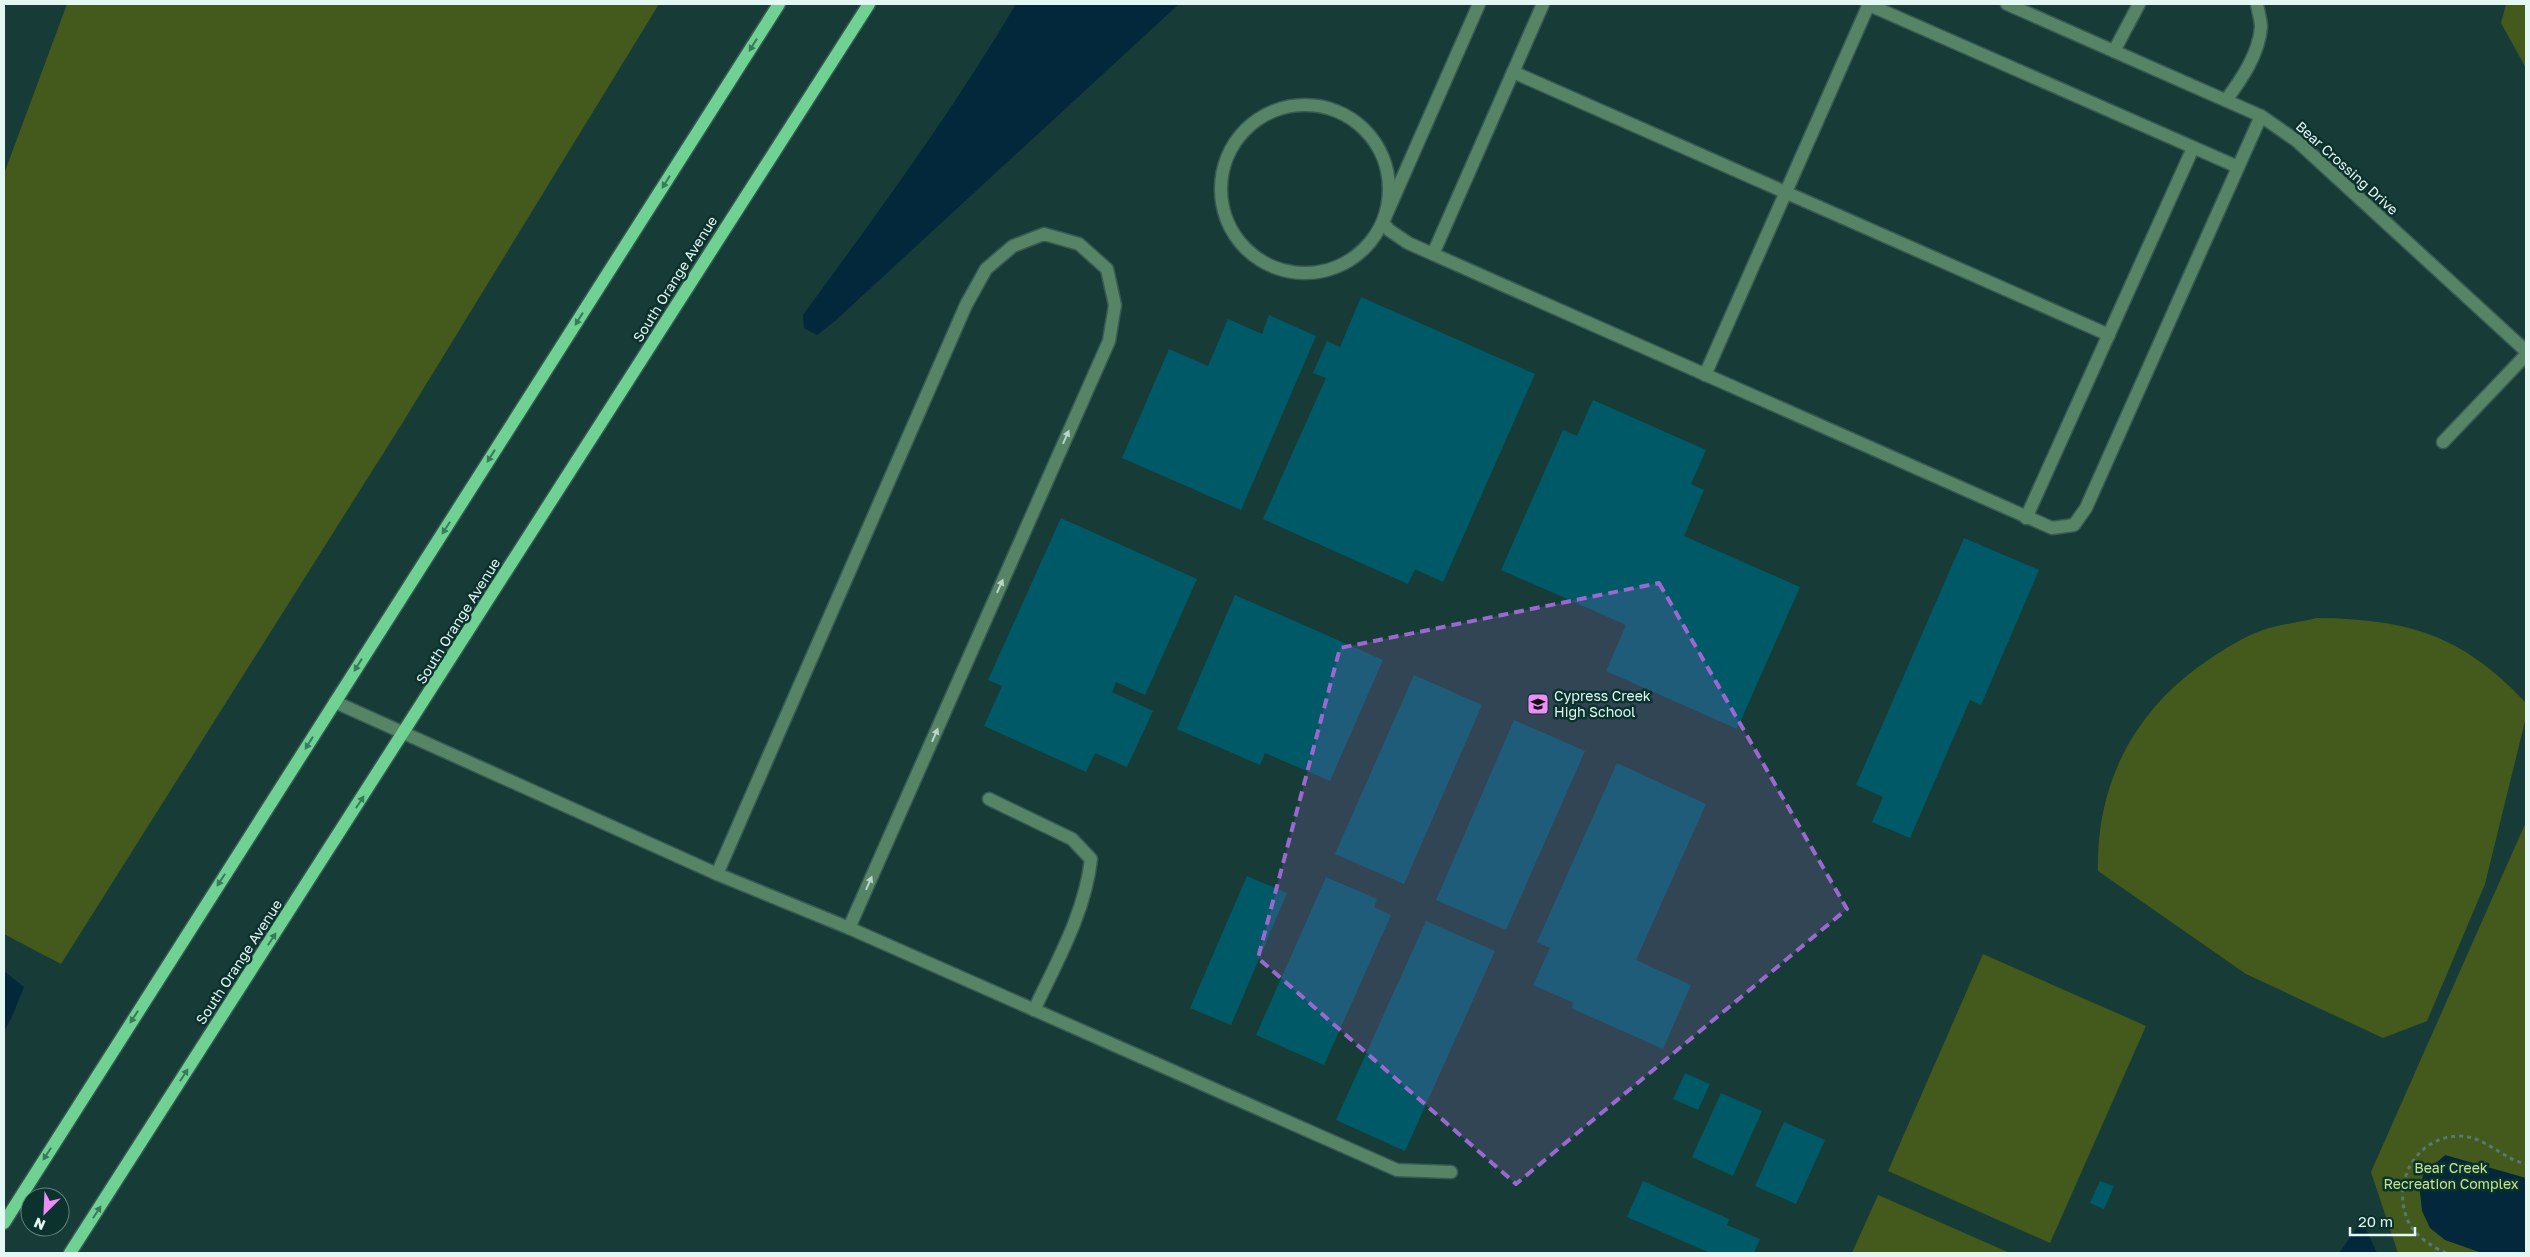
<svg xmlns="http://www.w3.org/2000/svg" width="2530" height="1257" viewBox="0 0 2530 1257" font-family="'Golos Text',sans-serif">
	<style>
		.green { fill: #44591c }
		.water { fill: #03283c }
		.building { fill: #005966 }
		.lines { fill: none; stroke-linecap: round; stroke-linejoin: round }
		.minor-casing { stroke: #385a55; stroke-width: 15 }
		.major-casing { stroke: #385a55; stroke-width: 15 }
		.path { stroke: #597873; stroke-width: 3; stroke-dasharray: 4 4; stroke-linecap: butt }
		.minor { stroke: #568465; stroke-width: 12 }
		.major { stroke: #6fd293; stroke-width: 12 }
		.oneway { fill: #397a5b }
		.oneway2 { fill: #b9d4c8 }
		.marked { fill: #9a69cf; fill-opacity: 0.2; stroke: #9a69cf; stroke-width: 4; stroke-dasharray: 10 6; stroke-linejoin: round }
		.labels { text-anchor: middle; stroke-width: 5; stroke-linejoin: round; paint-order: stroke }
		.street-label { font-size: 14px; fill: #e3f7f3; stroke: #0c322d }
		.poi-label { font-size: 14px; fill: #e3f7f3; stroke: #0c322d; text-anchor: start }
		.park-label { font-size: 14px; fill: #c4e78b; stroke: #0c322d }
	</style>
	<rect width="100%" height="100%" fill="#173c37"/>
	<!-- green -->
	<g class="green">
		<path d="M67,4H659L403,422L61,964L4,934V174Z"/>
		<path d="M2506,4H2526V68L2501,23Z"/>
		<path d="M2317,618C2408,619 2463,635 2526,703V717L2485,884L2427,1021L2383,1038L2246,974L2098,871C2096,779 2138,705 2214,656C2231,645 2249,634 2269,628C2284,624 2301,622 2317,618Z"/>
		<path d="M2526,822V1253H2398L2371,1172Z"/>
		<path d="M1983,954L2146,1026L2050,1243L1888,1171Z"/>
		<path d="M1878,1195L2010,1253H1852Z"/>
	</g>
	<!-- water -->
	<g class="water">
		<path d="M1016,4H1179L835,321L817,335L804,328L803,315C877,214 952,112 1016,4Z"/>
		<path d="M4,971L24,987L11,1019L4,1031Z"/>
		<path d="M2445,1155L2526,1178V1253H2482L2445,1240L2430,1228L2422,1211L2420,1192L2423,1175Z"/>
		<path d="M2359,1225L2365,1227L2377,1253H2339Z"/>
	</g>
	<!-- building -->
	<g class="building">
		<path d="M1361,297L1535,374L1443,582L1415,569L1408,584L1263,519L1326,378L1313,373L1327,341L1340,347Z"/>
		<path d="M1269,315L1316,336L1241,510L1122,458L1169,349L1208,366L1228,319L1262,334Z"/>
		<path d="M1593,400L1706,450L1691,484L1704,490L1684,536L1800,587L1737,729L1606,671L1626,625L1501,570L1563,430L1577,436Z"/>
		<path d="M1061,518L1197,579L1145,695L1116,682L1112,692L1153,711L1127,767L1095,753L1086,772L984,726L1002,686L988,680Z"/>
		<path d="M1964,538L2039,570L1981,705L1970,700L1910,838L1872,822L1883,797L1856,785Z"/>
		<path d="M1235,595L1383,660L1330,781L1265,753L1260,765L1177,729Z"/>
		<path d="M1414,675L1482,705L1404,884L1335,854Z"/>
		<path d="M1514,720L1585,751L1506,930L1436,900Z"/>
		<path d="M1617,763L1706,804L1636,960L1691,985L1663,1049L1571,1008L1574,1003L1533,985L1550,948L1537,942Z"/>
		<path d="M1247,876L1287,893L1231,1025L1190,1008Z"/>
		<path d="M1326,877L1377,899L1374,907L1391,915L1324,1065L1256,1035Z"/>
		<path d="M1426,921L1495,951L1405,1151L1336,1120Z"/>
		<path d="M1685,1073L1710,1084L1698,1110L1673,1099Z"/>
		<path d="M1721,1093L1762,1111L1733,1176L1692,1157Z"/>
		<path d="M1784,1122L1825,1140L1796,1204L1755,1186Z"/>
		<path d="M1643,1181L1729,1219L1727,1225L1760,1239L1754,1253H1710L1627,1217Z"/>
		<path d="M2100,1181L2114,1186L2104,1209L2090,1203Z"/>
	</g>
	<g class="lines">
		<!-- minor casing -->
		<g class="minor-casing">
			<g id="minor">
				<path d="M1479,4L1383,222L1389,230L1408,243L2052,528L2074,525L2086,508L2261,116"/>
				<path d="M1867,4L2238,167"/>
				<path d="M2007,4L2261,116L2297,141L2526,351"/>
				<path d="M2114,51L2139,4"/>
				<path d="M1513,72L2109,335"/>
				<path d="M2226,100C2241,80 2259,54 2261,27C2261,20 2258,11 2257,4"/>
				<circle cx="1305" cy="189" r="84"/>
				<path d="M1433,254L1543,4"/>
				<path d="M1705,375L1869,4"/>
				<path d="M2443,442L2526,355"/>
				<path d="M2026,518L2193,148"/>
				<path d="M335,702L717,874L849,928L1397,1170L1451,1172"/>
				<path d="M989,799L1072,839L1091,859C1085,913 1057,961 1034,1010"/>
				<path d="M717,874L966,305L986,269L1013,246L1044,234L1079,244L1107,269L1115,305L1109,341L849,928"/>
			</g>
		</g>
		<!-- major casing -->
		<g class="major-casing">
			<g id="major">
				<path d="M4,1223L779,4"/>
				<path d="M70,1253L869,4"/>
			</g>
		</g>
		<!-- path -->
		<path class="path" d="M2446,1253C2434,1248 2417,1237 2410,1225C2389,1185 2415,1136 2460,1136C2484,1136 2503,1159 2526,1164"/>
		<!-- minor -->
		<use href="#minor" class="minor"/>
		<!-- major -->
		<use href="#major" class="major"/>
	</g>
	<!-- one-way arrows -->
	<defs><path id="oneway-solid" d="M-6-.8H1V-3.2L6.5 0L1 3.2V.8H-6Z" transform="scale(1.25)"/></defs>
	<g class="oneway">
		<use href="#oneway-solid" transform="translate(753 45) rotate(122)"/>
		<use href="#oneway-solid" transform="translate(666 182) rotate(122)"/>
		<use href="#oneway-solid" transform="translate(579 319) rotate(122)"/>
		<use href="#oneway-solid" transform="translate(491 456) rotate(122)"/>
		<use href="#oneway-solid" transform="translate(446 528) rotate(123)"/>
		<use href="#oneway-solid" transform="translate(358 665) rotate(122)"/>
		<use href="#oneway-solid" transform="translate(309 743) rotate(122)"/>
		<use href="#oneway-solid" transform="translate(360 802) rotate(-57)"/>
		<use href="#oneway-solid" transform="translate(221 880) rotate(123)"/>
		<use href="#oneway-solid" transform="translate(272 939) rotate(-57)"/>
		<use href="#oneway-solid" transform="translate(134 1017) rotate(123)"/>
		<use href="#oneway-solid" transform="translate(184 1075) rotate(-57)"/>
		<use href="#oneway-solid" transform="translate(47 1154) rotate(123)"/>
		<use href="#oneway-solid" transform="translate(97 1212) rotate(-57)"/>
	</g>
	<g class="oneway2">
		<use href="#oneway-solid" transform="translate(1066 437) rotate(-66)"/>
		<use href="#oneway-solid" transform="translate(1000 586) rotate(-66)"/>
		<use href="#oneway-solid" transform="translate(935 735) rotate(-66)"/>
		<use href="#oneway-solid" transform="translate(869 883) rotate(-66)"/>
	</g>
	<!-- marked area -->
	<path class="marked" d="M1659,583L1847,909L1516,1184L1258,958L1340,648Z"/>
	<!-- icons -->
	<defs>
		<g id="school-square" transform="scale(1.125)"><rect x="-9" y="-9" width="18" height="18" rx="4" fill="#ee8cf8" stroke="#0c322d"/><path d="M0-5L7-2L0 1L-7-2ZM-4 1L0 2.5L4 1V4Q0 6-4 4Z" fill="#111"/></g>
	</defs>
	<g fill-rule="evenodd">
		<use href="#school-square" x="1538" y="704"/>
	</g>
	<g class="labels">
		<!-- street labels -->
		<g class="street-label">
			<text transform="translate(2347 168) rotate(42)" y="5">Bear Crossing Drive</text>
			<text transform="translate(675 279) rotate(-58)" y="5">South Orange Avenue</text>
			<text transform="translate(458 621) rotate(-58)" y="5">South Orange Avenue</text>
			<text transform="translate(239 962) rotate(-57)" y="5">South Orange Avenue</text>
		</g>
		<!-- poi labels -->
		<g class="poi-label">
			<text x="1554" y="701">Cypress Creek<tspan x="1554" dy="16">High School</tspan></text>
		</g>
		<!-- park labels -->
		<g class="park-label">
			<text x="2451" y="1173">Bear Creek<tspan x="2451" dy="16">Recreation Complex</tspan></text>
		</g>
	</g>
	<!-- border -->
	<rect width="2530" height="1257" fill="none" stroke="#e3f7f3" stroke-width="10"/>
	<!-- north arrow -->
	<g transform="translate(45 1212) rotate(204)"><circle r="24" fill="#0c322d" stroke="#62817c"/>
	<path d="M0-4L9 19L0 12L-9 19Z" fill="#ee8cf8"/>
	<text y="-8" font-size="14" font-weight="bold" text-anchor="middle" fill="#e3f7f3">N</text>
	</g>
	<!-- scale -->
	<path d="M2350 1227v8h65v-8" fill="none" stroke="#e3f7f3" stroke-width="2.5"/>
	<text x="2358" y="1227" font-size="15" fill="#e3f7f3" stroke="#0c322d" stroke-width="4" paint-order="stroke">20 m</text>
</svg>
